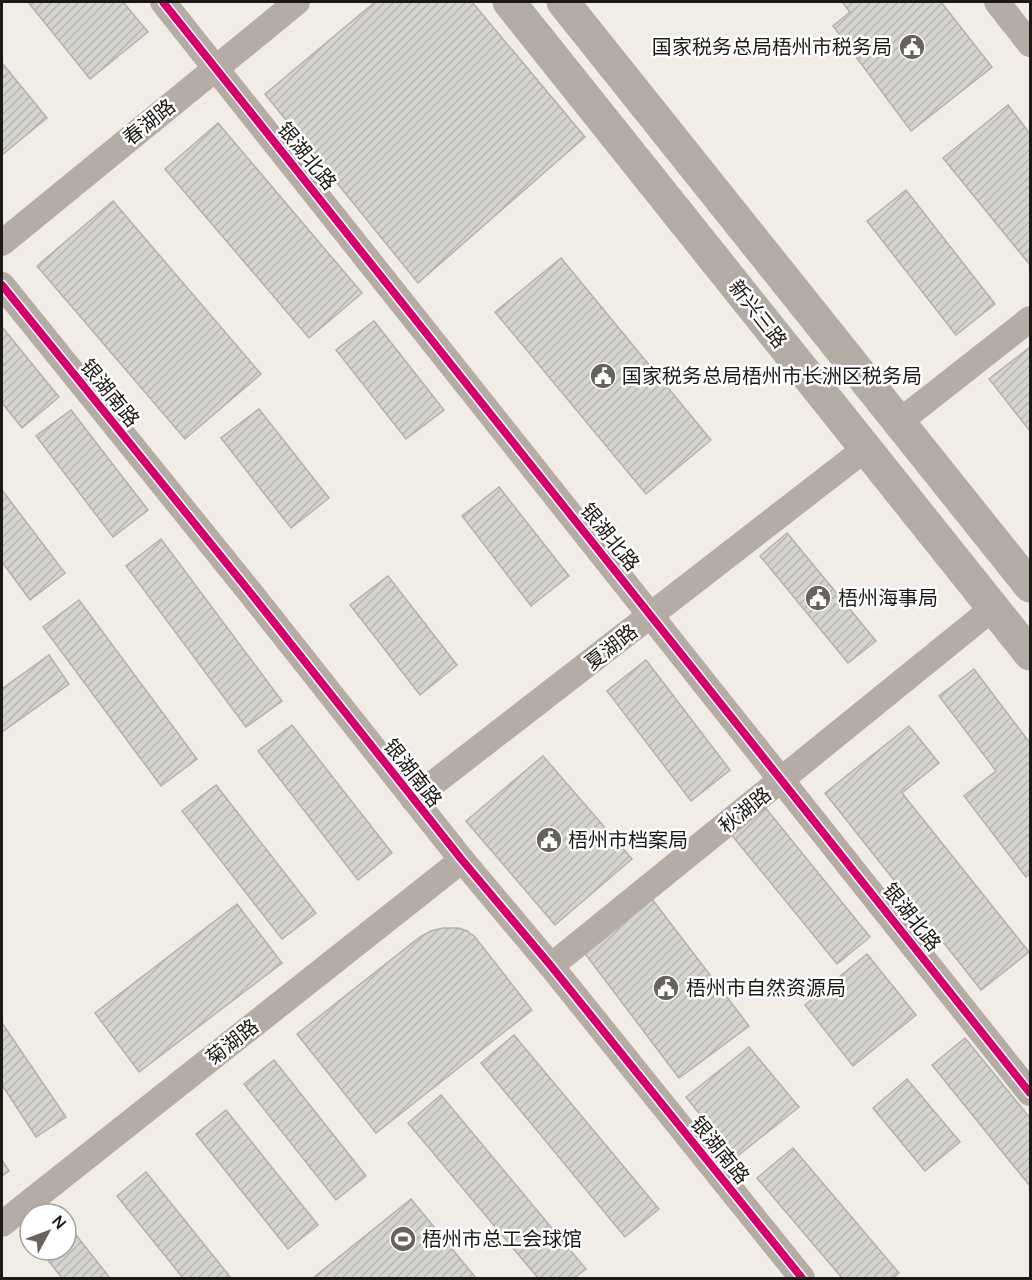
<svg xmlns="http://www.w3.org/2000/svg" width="1032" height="1280" viewBox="0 0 1032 1280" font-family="Manrope,'Noto Sans SC',sans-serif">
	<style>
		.building { fill: url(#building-hatch); stroke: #b3b1ac; stroke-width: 1.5 }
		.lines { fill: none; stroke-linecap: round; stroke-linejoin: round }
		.minor { stroke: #b5aca5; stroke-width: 26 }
		.secondary { stroke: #b3aca5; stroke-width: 33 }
		.cycleway-casing { stroke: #fff; stroke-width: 11 }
		.cycleway { stroke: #d6006c; stroke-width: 8 }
		.labels { text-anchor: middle; stroke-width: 5; stroke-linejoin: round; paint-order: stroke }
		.poi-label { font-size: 20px; fill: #1b1915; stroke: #fff; text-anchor: start }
		.street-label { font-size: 20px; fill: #1b1915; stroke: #fff }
	</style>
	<defs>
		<pattern id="building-hatch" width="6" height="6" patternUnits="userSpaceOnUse" patternTransform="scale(1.5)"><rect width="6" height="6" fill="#d6d4cf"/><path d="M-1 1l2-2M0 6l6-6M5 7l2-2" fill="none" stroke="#b7b5b1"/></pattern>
	</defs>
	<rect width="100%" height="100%" fill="#f1ede6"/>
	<!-- building -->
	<g class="building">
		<path d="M28,2H123L148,32L90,79Z"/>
		<path d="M375,2H472L585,137L418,283L265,94Z"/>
		<path d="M842,2H941L992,67L911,131L833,26L850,12Z"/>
		<path d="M2,63L47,118L2,155Z"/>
		<path d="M1008,105L1030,134V265L943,158Z"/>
		<path d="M218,123L362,293L309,338L165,169Z"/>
		<path d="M906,190L995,304L956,335L867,221Z"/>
		<path d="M113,201L261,374L185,439L37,266Z"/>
		<path d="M561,258L711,440L646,494L495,312Z"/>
		<path d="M374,321L444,410L406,439L336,350Z"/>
		<path d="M2,327L59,397L22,428L2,403Z"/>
		<path d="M1030,347V431L989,379Z"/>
		<path d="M259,409L329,498L291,528L221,438Z"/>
		<path d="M71,410L148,510L113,537L36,436Z"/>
		<path d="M499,487L569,576L531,606L462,516Z"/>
		<path d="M2,490L65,573L30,600L2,562Z"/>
		<path d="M787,533L876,641L848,663L760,556Z"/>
		<path d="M161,539L282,701L246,727L126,566Z"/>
		<path d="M388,576L457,665L420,695L350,605Z"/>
		<path d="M79,600L197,759L161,786L43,627Z"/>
		<path d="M49,655L69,684L2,732V689Z"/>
		<path d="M646,660L730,770L691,801L607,691Z"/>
		<path d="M974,669L1030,743V873L1026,877L964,796L996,771L939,696Z"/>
		<path d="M292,725L392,853L358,880L258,751Z"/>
		<path d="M909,726L939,763L902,793L1029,952L981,990L825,793Z"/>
		<path d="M543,756L632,859L555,925L466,821Z"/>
		<path d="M216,785L316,913L282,939L182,811Z"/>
		<path d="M764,806L870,937L837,964L730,833Z"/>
		<path d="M652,899L749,1026L679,1078L583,951Z"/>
		<path d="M237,904L282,963L139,1072L95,1013Z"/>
		<path d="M443,928H458L467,931L475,937L532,1010L376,1133L297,1034L420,937L431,931Z"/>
		<path d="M867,954L916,1015L853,1066L805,1005Z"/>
		<path d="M2,1023L66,1117L36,1137L2,1085Z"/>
		<path d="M514,1035L659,1209L625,1237L481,1063Z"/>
		<path d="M965,1038L1030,1118V1186L932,1065Z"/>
		<path d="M749,1047L799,1107L735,1158L686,1097Z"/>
		<path d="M274,1060L366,1176L336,1200L244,1084Z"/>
		<path d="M907,1079L960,1142L925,1171L873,1108Z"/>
		<path d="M441,1095L586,1269L574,1278H538L408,1123Z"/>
		<path d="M226,1110L318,1225L288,1249L196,1134Z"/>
		<path d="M793,1148L899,1273L893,1278H842L757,1178Z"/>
		<path d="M2,1160L9,1171L2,1176Z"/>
		<path d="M146,1172L231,1278H183L117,1196Z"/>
		<path d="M411,1199L476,1278H313Z"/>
		<path d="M72,1230L110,1278H62L43,1254L47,1250H66V1235Z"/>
	</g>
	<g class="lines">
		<!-- minor -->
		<g class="minor">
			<path d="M163,2L1030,1093"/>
			<path d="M997,2L1030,44"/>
			<path d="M2,243L297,2"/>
			<path d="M2,285L249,591L462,860L551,966L802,1278"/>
			<path d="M899,422L1030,319"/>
			<path d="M413,799L865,449"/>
			<path d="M551,966L993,608"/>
			<path d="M2,1224L462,860"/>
		</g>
		<!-- secondary -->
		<g class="secondary">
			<path d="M509,2L1030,654"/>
			<path d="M563,2L1030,586"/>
		</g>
		<!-- cycleway casing -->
		<g class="cycleway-casing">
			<g id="cycleway">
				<path d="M163,2L1030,1093"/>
				<path d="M2,285L249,591L462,860L551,966L802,1278"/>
			</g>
		</g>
		<!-- cycleway -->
		<use href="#cycleway" class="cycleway"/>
	</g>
	<!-- icons -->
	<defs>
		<g id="civic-disc" transform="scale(1.35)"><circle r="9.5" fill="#66635e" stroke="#fff"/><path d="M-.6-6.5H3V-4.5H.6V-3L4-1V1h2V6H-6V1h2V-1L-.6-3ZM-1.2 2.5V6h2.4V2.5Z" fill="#fff"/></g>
		<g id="stadium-disc" transform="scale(1.35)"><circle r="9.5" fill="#66635e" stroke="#fff"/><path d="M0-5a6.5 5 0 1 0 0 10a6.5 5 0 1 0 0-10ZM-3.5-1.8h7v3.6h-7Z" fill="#fff"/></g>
	</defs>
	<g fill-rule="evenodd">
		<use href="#civic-disc" x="912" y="47"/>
		<use href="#civic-disc" x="603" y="376"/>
		<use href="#civic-disc" x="818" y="598"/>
		<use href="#civic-disc" x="549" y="840"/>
		<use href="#civic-disc" x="666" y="988"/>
		<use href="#stadium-disc" x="403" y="1239"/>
	</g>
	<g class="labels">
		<!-- poi labels -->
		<g class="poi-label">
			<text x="892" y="54" text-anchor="end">国家税务总局梧州市税务局</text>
			<text x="622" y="383">国家税务总局梧州市长洲区税务局</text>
			<text x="838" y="605">梧州海事局</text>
			<text x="568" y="847">梧州市档案局</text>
			<text x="686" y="995">梧州市自然资源局</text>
			<text x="422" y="1246">梧州市总工会球馆</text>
		</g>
		<!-- street labels -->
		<g class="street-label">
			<text transform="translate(149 122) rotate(-39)" y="7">春湖路</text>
			<text transform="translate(307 156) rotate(51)" y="7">银湖北路</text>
			<text transform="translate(758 314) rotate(52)" y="7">新兴三路</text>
			<text transform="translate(110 393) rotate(51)" y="7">银湖南路</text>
			<text transform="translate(610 537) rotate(51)" y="7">银湖北路</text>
			<text transform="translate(611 647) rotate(-38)" y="7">夏湖路</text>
			<text transform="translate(413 773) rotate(52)" y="7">银湖南路</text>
			<text transform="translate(745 810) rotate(-39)" y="7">秋湖路</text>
			<text transform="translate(912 917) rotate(52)" y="7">银湖北路</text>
			<text transform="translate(232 1042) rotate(-38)" y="7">菊湖路</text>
			<text transform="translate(720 1150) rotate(51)" y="7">银湖南路</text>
		</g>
	</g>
	<!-- border -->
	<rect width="1032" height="1280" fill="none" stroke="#1b1915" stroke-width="6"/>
	<!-- north arrow -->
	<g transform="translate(48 1232) rotate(49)"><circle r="28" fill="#ffffff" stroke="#a4a3a1" stroke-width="1.5"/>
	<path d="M0-4.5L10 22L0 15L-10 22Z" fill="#66635e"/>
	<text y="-9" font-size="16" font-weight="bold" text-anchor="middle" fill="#1b1915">N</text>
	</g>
</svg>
